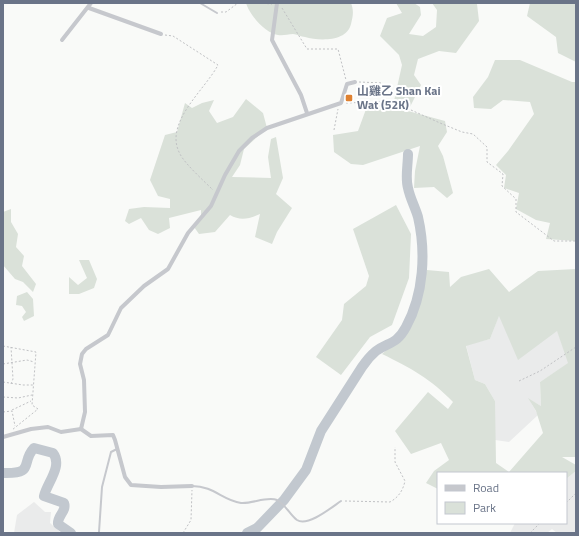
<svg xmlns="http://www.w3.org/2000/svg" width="579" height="536" viewBox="0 0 579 536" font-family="'Titillium Web','Noto Sans SC',sans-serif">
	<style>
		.built { fill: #eaebeb }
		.green { fill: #dae1d9; fill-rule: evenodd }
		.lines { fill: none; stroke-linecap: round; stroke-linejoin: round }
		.river { stroke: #c2c8cf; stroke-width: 10 }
		.path { stroke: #c0c1c4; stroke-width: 1; stroke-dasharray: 2 2; stroke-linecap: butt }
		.service { stroke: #c6c8cd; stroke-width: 2 }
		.minor { stroke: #c6c8cd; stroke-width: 4 }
		.poi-dot { fill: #df8232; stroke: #fff; stroke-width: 1.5 }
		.labels { text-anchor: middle; stroke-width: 4; stroke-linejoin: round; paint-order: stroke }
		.poi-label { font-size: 12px; font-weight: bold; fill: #6a7488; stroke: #fff; text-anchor: start }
	</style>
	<rect width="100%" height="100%" fill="#f9faf8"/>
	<!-- built -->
	<g class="built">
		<path d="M499,315L557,330L569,363L540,382L541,406L529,399L538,415L509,442L495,440V401L485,384L475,380L466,345L490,339Z"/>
		<path d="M576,471V533H557L552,529L547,533H510L515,523H566V479Z"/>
		<path d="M34,502L45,512H51L50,523L61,533H14L17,515Z"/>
	</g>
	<!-- green -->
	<g class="green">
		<path d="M246,3H351C354,11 353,16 351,24C347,42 319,41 305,37C301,37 297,34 293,34C288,34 283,36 278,35C265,33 249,14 246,3Z"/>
		<path d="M396,3H414L420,7L421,15L409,34L423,36L436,27L437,10L432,3L477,4L479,21L456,53L439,51L418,59L414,75L421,85L408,111L445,121L447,132L438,146L443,156L453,193L447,198L434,187L414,188L415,171L420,146L363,165L351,164L334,152L333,135L358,131L369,101H394L402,65L399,55L380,36L387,18L402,13Z"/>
		<path d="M530,3H576V62L558,53L556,37L527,16Z"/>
		<path d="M495,60H520L572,82H576V241L546,239L550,223L536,220L516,209L519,193L504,188L506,175L496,165L508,151L534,114L530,102L503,100L491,109L474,108L473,97L488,77Z"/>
		<path d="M246,99L263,113L267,128L244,149L240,165L232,177L271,178L268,157L271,139L276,137L283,178L276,194L292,208L277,232L272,244L255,237L260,214C249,219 240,221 230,215L215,232L199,234L194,227L201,219V210L169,218L170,228L158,234L149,230L141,218L129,224L125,221L129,209L144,207L170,208V199L158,196L150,180L165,135L177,132L185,103L192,108L202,103L214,100L209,111L217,123L233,117Z"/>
		<path d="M396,205L411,234L409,278L392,325L370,337L341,375L316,357L342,320L344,304L366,286L369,276L353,229Z"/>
		<path d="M11,209V222L18,234L16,247L24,256L22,266L36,284L33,292L23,282L15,279L3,265V212Z"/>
		<path d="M79,260H89L97,279L94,288L79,294H69V277L78,285L87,278Z"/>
		<path d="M489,269L509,292L538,271L576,269V457H562L576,465V471L566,479V473H438V489L426,483L434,471L449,460L441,443L411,454L395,431L428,392L448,409L453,402C431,379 411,368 382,354L406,333L427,270L449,272L450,287L461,277ZM499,316L518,360L557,331L568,363L540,382L541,406L528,398L536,411L543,433L509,472L496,463L495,401L485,384L475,380L466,346L490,339Z"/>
		<path d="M27,292L33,299L34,316L24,321L22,317L26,312L22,306L16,305L17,296Z"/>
	</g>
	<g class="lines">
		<!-- river -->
		<g class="river">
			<path d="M3,473C36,474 20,463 34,448L53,453C63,466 47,483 44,496L64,503C67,511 57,516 58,524L71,533"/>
			<path d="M247,533L257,528L284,500L306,470L321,431L362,367C366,361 370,356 376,351C389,342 397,344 406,327C424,294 426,252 418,217C415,207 410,198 408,188C405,178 408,165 408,154"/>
		</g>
		<!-- path -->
		<g class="path">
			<path d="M259,3L272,4"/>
			<path d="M282,8L307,49H338L346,80"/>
			<path d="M221,12H226L238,3"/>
			<path d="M165,35L173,36L218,65C205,90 163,123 180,154C185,164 204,181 213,190"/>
			<path d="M359,82L383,83"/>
			<path d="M346,103L399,101L411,110L440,123L462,132L473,134L487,147V162L503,174L502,186L516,199V212L554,241H576"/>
			<path d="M334,130L338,109"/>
			<path d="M3,346L36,352L32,405L38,409L12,430"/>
			<path d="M3,364L27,360L34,362"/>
			<path d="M519,381L540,371L576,347"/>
			<path d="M3,382L23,385H34"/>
			<path d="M11,384L13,379L11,347"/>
			<path d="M3,397L18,398L32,395"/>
			<path d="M12,410L31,401"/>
			<path d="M3,412L12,411L15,426"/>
			<path d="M345,501L390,502C399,497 403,490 405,481L395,462V447"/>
			<path d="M566,503L576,493"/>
			<path d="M183,533L191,520L192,490"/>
			<path d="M530,533L540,523"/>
		</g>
		<!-- service -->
		<g class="service">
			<path d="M200,3L217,13"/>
			<path d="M192,486C214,486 222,500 241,503C252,504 267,496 277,500C286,505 290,515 297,520C308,527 332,507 341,501"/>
			<path d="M99,532L102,487L111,452L117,449"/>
		</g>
		<!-- minor -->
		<g class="minor">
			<path d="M277,3L272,40L301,95L307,113"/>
			<path d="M89,8L161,34"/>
			<path d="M62,40L91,3"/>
			<path d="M81,429L85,412L84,380L80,364L82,354L86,349L108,335L121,308L144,286L168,269L188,233L211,206L225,175L239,151L252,138L267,128L341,103L347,84L355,82"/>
			<path d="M3,437L31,429L48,427L61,432L81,429L91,436L113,435L115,440L125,477L131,485L161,487L192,486"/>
		</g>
	</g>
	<!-- markers -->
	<rect class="poi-dot" x="345" y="94" width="8" height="8" rx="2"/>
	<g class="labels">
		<!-- poi labels -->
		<g class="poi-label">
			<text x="357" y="95">山雞乙 Shan Kai<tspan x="357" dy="14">Wat (52K)</tspan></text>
		</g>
	</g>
	<!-- border -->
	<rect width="579" height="536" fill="none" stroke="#6a7488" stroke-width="8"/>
	<!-- legend -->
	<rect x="437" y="472" width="130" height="52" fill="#ffffff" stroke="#c3c7cf"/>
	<rect x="445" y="485" width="20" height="6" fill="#c6c8cd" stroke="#c3c7cf"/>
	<text x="473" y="492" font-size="12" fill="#6a7488">Road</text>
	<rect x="445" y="502" width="20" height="12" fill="#dae1d9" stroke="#c3c7cf"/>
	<text x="473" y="512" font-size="12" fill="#6a7488">Park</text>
</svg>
